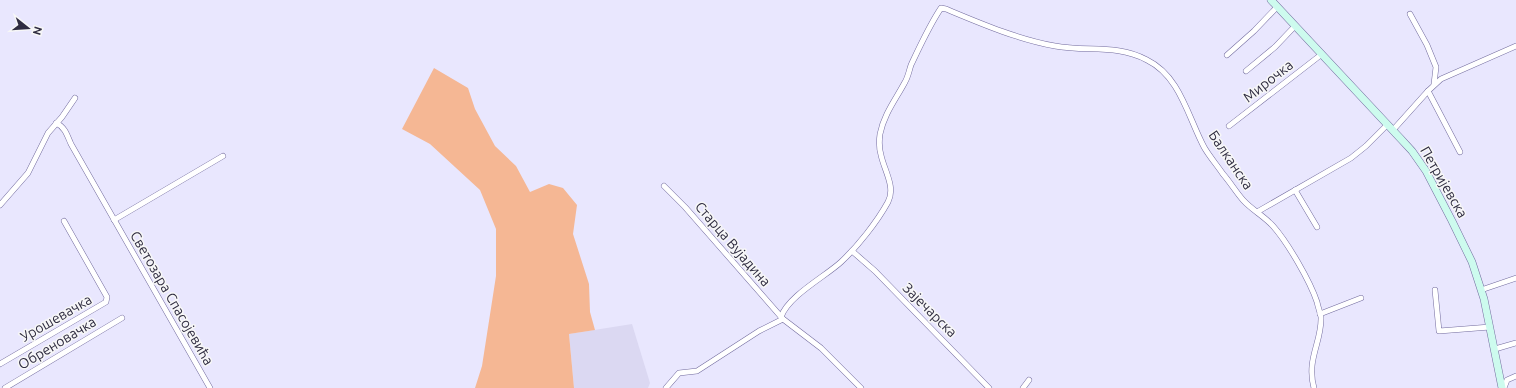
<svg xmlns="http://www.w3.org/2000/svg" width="1516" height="388" viewBox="0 0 1516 388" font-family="Ubuntu,sans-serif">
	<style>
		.built { fill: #dbd8f2 }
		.green { fill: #f5b794 }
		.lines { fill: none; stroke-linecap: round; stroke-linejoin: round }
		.street-casing { stroke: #726b9e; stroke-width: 6 }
		.secondary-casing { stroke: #726b9e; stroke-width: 8 }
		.street { stroke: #fff; stroke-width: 5 }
		.secondary { stroke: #cdfbee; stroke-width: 7 }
		.labels { text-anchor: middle; stroke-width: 3; stroke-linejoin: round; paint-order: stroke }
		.street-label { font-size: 14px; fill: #2f2c41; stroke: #f7f7f7 }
	</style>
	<rect width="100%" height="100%" fill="#e9e7fe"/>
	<!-- built -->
	<path class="built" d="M632,324L650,383L648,388H574L569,334Z"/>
	<!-- green -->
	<path class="green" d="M434,68L468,88L475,109L495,146L516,166L530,192L549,184L563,188L577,205L573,234L589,284L590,312L595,330L569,334L574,388H475L482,366L496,276V229L480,190L430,144L402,129Z"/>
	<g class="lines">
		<!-- street casing -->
		<g class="street-casing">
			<g id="street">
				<path d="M1410,14L1427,45L1436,67L1434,84"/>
				<path d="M1227,55L1254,31L1277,7"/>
				<path d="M1246,71L1275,47L1295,26"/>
				<path d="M1428,91L1460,152"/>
				<path d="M56,123C65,127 67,135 71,144L210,388"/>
				<path d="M1229,126L1322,54"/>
				<path d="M1393,130L1428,91L1441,79L1516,46"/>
				<path d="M664,186L685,207L783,319L821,348L861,388"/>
				<path d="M1295,190L1317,227"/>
				<path d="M0,205L28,173L48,133L62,117L75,98"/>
				<path d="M1257,212L1351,158L1366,146L1388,124"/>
				<path d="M114,220L223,156"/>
				<path d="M852,251L875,271L989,388"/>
				<path d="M1435,290L1439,331L1490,327"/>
				<path d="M1481,290L1516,278"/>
				<path d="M1320,314L1361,298"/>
				<path d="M781,317C788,296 826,276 841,262C858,246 877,222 888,202C896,187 884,170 881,155C879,148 879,141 880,134C884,114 896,99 905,82C908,77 909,71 911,65C920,46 929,26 941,8L946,9C982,24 1017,39 1055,46C1087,52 1117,44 1147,60C1180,76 1188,117 1204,147C1209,156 1217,165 1223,174C1230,182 1236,192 1243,200C1252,210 1264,216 1273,226C1288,243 1310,281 1317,302C1318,307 1320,312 1321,317C1322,342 1306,359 1314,388"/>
				<path d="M1495,349L1516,343"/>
				<path d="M0,364L106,302L107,297L64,221"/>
				<path d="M5,388L122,318"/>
				<path d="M666,388L679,373L697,371L759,331L783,319"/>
				<path d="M1023,388L1029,380"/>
				<path d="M1504,388L1507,380L1516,376"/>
			</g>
		</g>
		<!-- secondary casing -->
		<g class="secondary-casing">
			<path id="secondary" d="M1271,0L1400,138L1412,151L1426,171L1452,221L1472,262L1484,299L1502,388"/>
		</g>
		<!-- street -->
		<use href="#street" class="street"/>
		<!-- secondary -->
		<use href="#secondary" class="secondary"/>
	</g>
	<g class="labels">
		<!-- street labels -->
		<g class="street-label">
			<text transform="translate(1268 81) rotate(-38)" y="5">Мирочка</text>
			<text transform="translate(1231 160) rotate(56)" y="5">Балканска</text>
			<text transform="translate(1444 182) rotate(60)" y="5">Петријевска</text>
			<text transform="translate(733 244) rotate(49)" y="5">Старца Вујадина</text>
			<text transform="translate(172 298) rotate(60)" y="5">Светозара Спасојевића</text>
			<text transform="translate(930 310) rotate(45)" y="5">Зајечарска</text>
			<text transform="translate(56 318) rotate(-30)" y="5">Урошевачка</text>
			<text transform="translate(57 343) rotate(-31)" y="5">Обреновачка</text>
		</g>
	</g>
	<!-- north arrow -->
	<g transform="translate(28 28) rotate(107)" stroke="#f7f7f7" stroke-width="3" paint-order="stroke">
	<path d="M0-3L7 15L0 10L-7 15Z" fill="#2f2c41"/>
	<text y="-6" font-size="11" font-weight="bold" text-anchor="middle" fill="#2f2c41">N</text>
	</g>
</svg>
